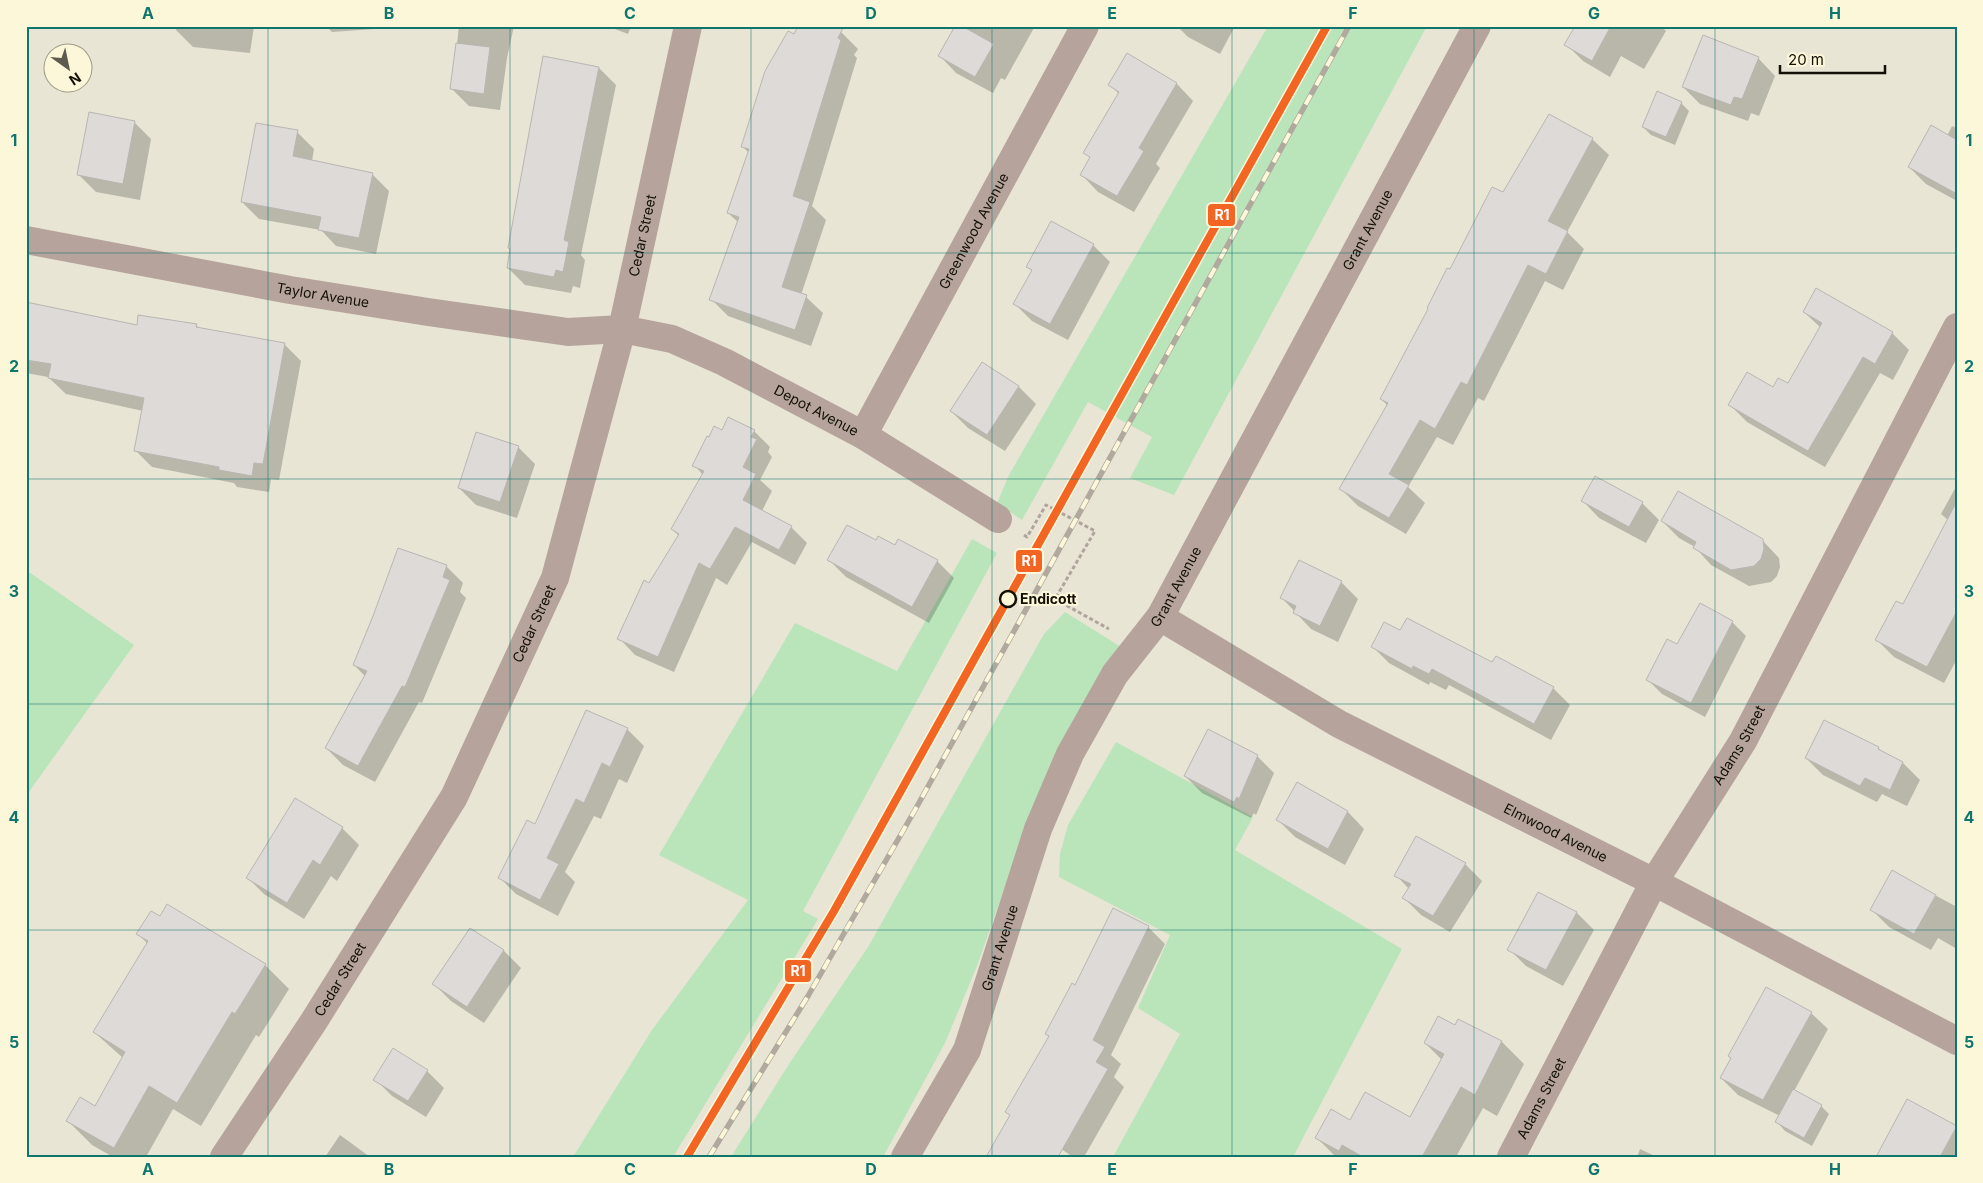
<svg xmlns="http://www.w3.org/2000/svg" width="1983" height="1183" viewBox="0 0 1983 1183" font-family="Inter,sans-serif">
	<style>
		.green { fill: #bae4ba }
		.shadow { fill: #0003 }
		.building { fill: #dedad8; stroke: #b9b5b2 }
		.lines { fill: none; stroke-linecap: round; stroke-linejoin: round }
		.path { stroke: #b0a49d; stroke-width: 3; stroke-dasharray: 4 2.5; stroke-linecap: butt }
		.minor { stroke: #b6a39c; stroke-width: 28 }
		.rail-casing { stroke: #b1a89e; stroke-width: 5.5 }
		.rail { stroke: #fdf7da; stroke-width: 4; stroke-dasharray: 11; stroke-linecap: butt }
		.rail-1-casing { stroke: #fdf7da; stroke-width: 11 }
		.rail-1 { stroke: #f26522; stroke-width: 8 }
		.grid { fill: none; stroke: #0f766e; stroke-width: 1; stroke-opacity: 0.55 }
		.stop-dot { fill: #fdf7da; stroke: #121007; stroke-width: 2.5 }
		.labels { text-anchor: middle; stroke-width: 4; stroke-linejoin: round; paint-order: stroke }
		.street-label { font-size: 14px; fill: #121007; stroke: #fdf7da }
		.stop-label { font-size: 14px; font-weight: bold; fill: #121007; stroke: #fdf7da; text-anchor: start }
		.line-badge { stroke: #fdf7da; stroke-width: 2 }
		.badge-label { font-size: 14px; text-anchor: middle; font-weight: bold; fill: #fff }
		.neatline { fill: none; stroke: #0f766e; stroke-width: 2 }
		.grid-label { font-size: 16px; text-anchor: middle; font-weight: bold; fill: #0f766e }
	</style>
	<rect width="100%" height="100%" fill="#e8e5d5"/>
	<!-- green -->
	<g class="green">
		<path d="M1268,26H1427L1174,495L1130,478L1152,437L1088,402L1022,520L997,503L1009,475Z"/>
		<path d="M972,539L997,553L803,911L818,919L673,1157H573L652,1030L748,900L659,855L795,623L897,671Z"/>
		<path d="M26,570L134,645L26,796Z"/>
		<path d="M1065,612L1126,650L1008,878L977,966L945,1043L883,1157H731L789,1064L868,947L1044,634Z"/>
		<path d="M1116,742L1253,817L1235,850L1402,949L1293,1157H1113L1180,1034L1138,1008L1170,935L1059,877L1060,854L1068,825Z"/>
	</g>
	<!-- shadow -->
	<g class="shadow">
		<path d="M176,26H254L250,53L193,47L176,30Z"/>
		<path d="M326,26H388V28L332,32Z"/>
		<path d="M459,26H514L507,58L500,110L469,106L452,89Z"/>
		<path d="M607,26H631L628,34Z"/>
		<path d="M956,26H1035L1005,80L1001,78L993,93L956,73L940,56Z"/>
		<path d="M1177,26H1235L1220,54L1188,37Z"/>
		<path d="M1575,26H1661L1666,31L1644,69L1621,56L1610,77L1583,61L1566,44Z"/>
		<path d="M841,32L858,49L854,55L857,58L812,206L826,220L801,295L806,297L823,313L811,346L728,316L711,299L738,222L728,213L749,153L743,147L795,36Z"/>
		<path d="M1703,37L1759,59L1775,76L1759,116L1751,113L1748,121L1700,104L1683,87Z"/>
		<path d="M544,58L599,68L616,85L581,255L585,260L580,288L573,286L571,293L525,285L508,268L511,250L509,248Z"/>
		<path d="M1177,84L1193,101L1156,164L1160,168L1134,212L1098,192L1082,175L1091,158L1085,153L1119,94L1110,85Z"/>
		<path d="M1681,103L1689,111L1675,145L1651,135L1643,127Z"/>
		<path d="M134,122L151,139L140,200L96,192L79,175Z"/>
		<path d="M1952,126L1957,128V201L1926,184L1909,167L1947,136Z"/>
		<path d="M297,132L314,149L312,161L372,174L389,191L376,254L336,246L321,230L259,219L242,202Z"/>
		<path d="M1592,139L1609,155L1567,232L1584,249L1563,290L1545,281L1484,401L1478,398L1453,445L1437,437L1408,487L1425,503L1406,534L1358,506L1341,489L1388,406L1381,399L1451,271L1504,194Z"/>
		<path d="M1093,245L1110,262L1068,340L1032,321L1015,304L1032,271L1028,267Z"/>
		<path d="M1816,290L1892,333L1909,350L1893,380L1880,373L1825,467L1747,422L1730,405L1774,388L1788,385L1821,328L1804,312Z"/>
		<path d="M26,303L138,326L196,325L200,329L284,344L301,361L279,480L271,479L269,492L237,487L234,483L152,467L135,450L143,411L66,394L48,377L26,373Z"/>
		<path d="M982,364L1019,387L1036,404L1005,451L968,428L951,411Z"/>
		<path d="M722,431H754L770,447L768,452L772,457L760,480L772,491L762,511L791,527L807,543L795,565L752,542L727,585L716,578L674,672L635,655L619,638L679,536L672,529L703,475L694,465Z"/>
		<path d="M518,447L535,464L517,518L476,505L459,488Z"/>
		<path d="M1957,485V659L1944,683L1894,657L1877,640L1903,606L1948,520L1941,514Z"/>
		<path d="M1583,501L1642,503L1659,520L1646,543L1599,518Z"/>
		<path d="M1662,521L1762,540L1779,558L1780,567L1777,576L1771,582L1749,586L1711,565L1695,547L1679,538Z"/>
		<path d="M877,542L937,561L954,578L929,623L846,577L829,560Z"/>
		<path d="M446,566L463,583L460,592L466,598L422,703L419,702L375,782L343,765L326,748L365,676L354,665Z"/>
		<path d="M1341,582L1358,599L1338,642L1311,629L1282,598Z"/>
		<path d="M1732,622L1746,636L1705,717L1662,694L1648,680Z"/>
		<path d="M1400,632L1493,664L1553,688L1570,705L1551,740L1449,685L1446,690L1430,682L1429,685L1389,663L1372,646Z"/>
		<path d="M627,729L644,746L627,783L619,779L601,819L594,816L565,872L575,882L558,916L516,894L499,877Z"/>
		<path d="M1878,748L1885,754L1903,763L1920,780L1907,806L1882,794L1877,802L1823,775L1806,758Z"/>
		<path d="M1257,756L1274,773L1256,815L1254,813L1251,818L1202,793L1185,776Z"/>
		<path d="M1348,812L1364,829L1345,865L1295,837L1278,820Z"/>
		<path d="M342,828L359,845L337,881L331,876L304,919L264,894L248,878Z"/>
		<path d="M1416,838L1465,864L1482,881L1450,932L1421,915L1404,898L1409,889L1396,875Z"/>
		<path d="M1892,872L1957,907V949L1938,938L1931,950L1889,927L1872,910Z"/>
		<path d="M1539,893L1577,913L1594,930L1563,986L1526,966L1509,949Z"/>
		<path d="M1148,927L1165,944L1111,1055L1121,1064L1114,1077L1124,1087L1084,1157H1073L1007,1112L1050,1038L1046,1034L1076,986Z"/>
		<path d="M470,929L504,951L521,968L484,1023L451,1001L434,984Z"/>
		<path d="M138,934L265,965L289,989L259,1037L256,1035L201,1126L173,1109L146,1157H113L92,1145L68,1121L95,1107L123,1058L94,1032L148,944Z"/>
		<path d="M1811,1013L1828,1029L1794,1091L1821,1106L1829,1114L1812,1146L1785,1131L1777,1122L1780,1116L1738,1095L1721,1078Z"/>
		<path d="M1459,1021L1502,1042L1524,1064L1497,1116L1483,1108L1456,1157H1336L1317,1138L1351,1122L1411,1118L1442,1060L1425,1043L1456,1027Z"/>
		<path d="M427,1071L444,1088L426,1117L392,1096L375,1079Z"/>
		<path d="M1908,1101L1957,1128V1157H1878Z"/>
		<path d="M340,1135L370,1157H325Z"/>
		<path d="M1640,1149L1657,1157H1637Z"/>
	</g>
	<!-- building -->
	<g class="building">
		<path d="M798,26H844L838,38L841,40L793,196L810,202L782,287L807,295L795,330L709,300L739,217L727,213L749,149L741,147L765,71L788,31L794,34Z"/>
		<path d="M955,26H962L994,44L975,77L938,56Z"/>
		<path d="M1575,26H1611L1592,61L1564,45Z"/>
		<path d="M1703,35L1759,57L1742,99L1734,97L1731,105L1682,87Z"/>
		<path d="M456,43L490,47L484,94L450,89Z"/>
		<path d="M1127,53L1177,83L1139,148L1144,151L1117,196L1080,175L1090,157L1083,153L1119,92L1108,85Z"/>
		<path d="M543,56L599,67L564,240L569,242L563,272L556,270L554,277L507,268L510,249L508,248Z"/>
		<path d="M1657,91L1682,102L1666,137L1642,127Z"/>
		<path d="M89,112L135,121L123,184L77,175Z"/>
		<path d="M1549,114L1593,138L1548,221L1568,231L1546,274L1528,265L1467,385L1461,382L1435,429L1420,420L1389,474L1409,485L1389,518L1339,489L1388,403L1380,399L1428,309L1427,308L1447,268L1450,269L1492,187L1503,192Z"/>
		<path d="M256,123L298,130L293,156L373,173L359,238L318,230L321,217L241,202Z"/>
		<path d="M1931,125L1957,140V194L1908,167Z"/>
		<path d="M1051,221L1094,244L1050,324L1013,304L1032,270L1026,267Z"/>
		<path d="M1816,288L1893,332L1875,364L1863,357L1808,451L1728,405L1747,372L1773,387L1778,378L1788,383L1822,323L1803,312Z"/>
		<path d="M26,302L137,325L138,315L197,324L196,327L285,343L263,464L254,463L252,476L219,470V467L134,451L144,398L48,378L51,364L26,360Z"/>
		<path d="M982,362L1019,386L987,435L950,411Z"/>
		<path d="M728,417L755,430L751,437L757,439L743,467L756,474L743,500L792,526L779,550L735,527L710,569L699,563L658,657L617,639L644,580L649,583L679,534L671,529L704,471L692,466L707,436L709,437L714,426L722,430Z"/>
		<path d="M476,432L519,446L500,502L458,488Z"/>
		<path d="M1595,476L1643,502L1629,527L1581,501Z"/>
		<path d="M1678,491L1763,539L1764,549L1761,559L1754,566L1731,570L1693,548L1696,542L1661,521Z"/>
		<path d="M1957,501V611L1927,667L1875,640L1896,601L1903,604Z"/>
		<path d="M847,525L876,540L878,536L895,545L898,539L938,560L912,607L827,560Z"/>
		<path d="M398,548L447,565L443,577L450,580L405,687L402,686L358,766L325,748L367,671L353,665L373,616Z"/>
		<path d="M1299,560L1342,581L1320,626L1293,613L1296,606L1280,598Z"/>
		<path d="M1700,603L1733,621L1691,703L1646,680L1667,639L1677,644Z"/>
		<path d="M1407,618L1492,662L1496,656L1554,687L1534,724L1432,669L1429,674L1413,666L1412,669L1371,647L1384,622L1400,630Z"/>
		<path d="M586,710L628,728L610,767L602,763L584,803L576,799L547,858L559,864L540,900L498,878L527,820L535,824Z"/>
		<path d="M1824,720L1879,747L1878,749L1903,762L1890,790L1865,778L1860,786L1805,758Z"/>
		<path d="M1208,729L1258,755L1239,799L1237,797L1234,802L1184,776Z"/>
		<path d="M1297,782L1348,811L1328,849L1276,820Z"/>
		<path d="M295,798L343,827L320,865L313,860L287,903L246,878Z"/>
		<path d="M1416,836L1466,863L1433,916L1402,898L1411,884L1394,876Z"/>
		<path d="M1892,870L1936,895L1914,934L1870,910Z"/>
		<path d="M1538,892L1577,912L1546,970L1507,950Z"/>
		<path d="M167,904L266,964L235,1014L232,1012L177,1103L149,1086L114,1148L66,1121L80,1097L95,1106L125,1052L93,1032L148,941L136,934L151,911L160,916Z"/>
		<path d="M1113,908L1149,926L1093,1040L1105,1047L1096,1062L1108,1069L1058,1157H986L1010,1115L1005,1112L1049,1036L1045,1034L1072,983L1075,985Z"/>
		<path d="M470,928L504,950L467,1007L432,984Z"/>
		<path d="M1766,987L1812,1012L1763,1100L1720,1078L1731,1058L1728,1056Z"/>
		<path d="M1438,1016L1455,1025L1458,1019L1502,1041L1475,1095L1461,1087L1422,1157H1363L1342,1145L1339,1151L1315,1138L1331,1109L1350,1120L1365,1092L1410,1117L1444,1054L1424,1043Z"/>
		<path d="M393,1048L428,1070L408,1101L373,1080Z"/>
		<path d="M1793,1089L1822,1105L1804,1138L1775,1122Z"/>
		<path d="M1907,1099L1957,1126L1940,1157H1876Z"/>
	</g>
	<g class="lines">
		<!-- path -->
		<path class="path" d="M1024,535L1027,537L1046,505L1095,531L1055,599L1109,629"/>
		<!-- minor -->
		<g class="minor">
			<path id="s1" d="M26,240L290,290L428,312L568,332L622,329L672,339L724,362L863,435L998,519"/>
			<path id="s2" d="M863,435L1085,26"/>
			<path id="s3" d="M1160,617L1339,724L1654,882L1957,1041"/>
			<path id="s4" d="M224,1157L314,1021L454,797L555,578L622,329L688,26"/>
			<path id="s5" d="M905,1157L967,1050L1038,829L1070,754L1115,674L1160,617L1477,26"/>
			<path id="s6" d="M1511,1157L1654,882L1743,741L1957,327"/>
		</g>
		<!-- rail casing -->
		<g class="rail-casing">
			<path id="rail" d="M709,1157L808,996L915,810L1349,26"/>
		</g>
		<!-- rail -->
		<use href="#rail" class="rail"/>
		<!-- rail-1 casing -->
		<g class="rail-1-casing">
			<path id="rail-1" d="M687,1157L834,911L1327,26"/>
		</g>
		<!-- rail-1 -->
		<use href="#rail-1" class="rail-1"/>
	</g>
	<!-- grid -->
	<path class="grid" d="M268,26V1157M510,26V1157M751,26V1157M992,26V1157M1232,26V1157M1474,26V1157M1715,26V1157M26,253H1957M26,479H1957M26,704H1957M26,930H1957"/>
	<!-- markers -->
	<circle class="stop-dot" cx="1008" cy="599" r="8"/>
	<g class="labels">
		<!-- street labels -->
		<g class="street-label">
			<text dy="5" stroke="none"><textPath href="#s5" startOffset="1041">Grant Avenue</textPath></text>
			<text dy="5" stroke="none"><textPath href="#s2" startOffset="232">Greenwood Avenue</textPath></text>
			<text dy="5" stroke="none"><textPath href="#s4" startOffset="1022">Cedar Street</textPath></text>
			<text dy="5" stroke="none"><textPath href="#s1" startOffset="302">Taylor Avenue</textPath></text>
			<text dy="5" stroke="none"><textPath href="#s1" startOffset="816">Depot Avenue</textPath></text>
			<text dy="5" stroke="none"><textPath href="#s5" startOffset="636">Grant Avenue</textPath></text>
			<text dy="5" stroke="none"><textPath href="#s4" startOffset="618">Cedar Street</textPath></text>
			<text dy="5" stroke="none"><textPath href="#s6" startOffset="471">Adams Street</textPath></text>
			<text dy="5" stroke="none"><textPath href="#s3" startOffset="451">Elmwood Avenue</textPath></text>
			<text dy="5" stroke="none"><textPath href="#s5" startOffset="231">Grant Avenue</textPath></text>
			<text dy="5" stroke="none"><textPath href="#s4" startOffset="212">Cedar Street</textPath></text>
			<text dy="5" stroke="none"><textPath href="#s6" startOffset="66">Adams Street</textPath></text>
		</g>
		<!-- stop labels -->
		<g class="stop-label">
			<text x="1020" y="604">Endicott</text>
		</g>
	</g>
	<g class="line-badge">
		<rect x="1207" y="203" width="29" height="24" rx="5" fill="#f26522"/>
		<rect x="1015" y="549" width="28" height="24" rx="5" fill="#f26522"/>
		<rect x="784" y="959" width="28" height="24" rx="5" fill="#f26522"/>
	</g>
	<g class="badge-label">
		<text x="1222" y="220">R1</text>
		<text x="1029" y="566">R1</text>
		<text x="798" y="976">R1</text>
	</g>
	<!-- border -->
	<rect width="1983" height="1183" fill="none" stroke="#fdf7da" stroke-width="55"/>
	<!-- north arrow -->
	<g transform="translate(68 68) rotate(147)"><circle r="24" fill="#fdf7da" stroke="#9f9b86"/>
	<path d="M0-4L9 19L0 12L-9 19Z" fill="#5d5b4f"/>
	<text y="-8" font-size="14" font-weight="bold" text-anchor="middle" fill="#121007">N</text>
	</g>
	<!-- scale -->
	<path d="M1780 65v8h105v-8" fill="none" stroke="#121007" stroke-width="2.5"/>
	<text x="1788" y="65" font-size="15" fill="#121007" stroke="#fdf7da" stroke-width="4" paint-order="stroke">20 m</text>
	<rect x="28" y="28" width="1928" height="1128" class="neatline"/>
	<g class="grid-label">
		<text x="148" y="19">A</text>
		<text x="389" y="19">B</text>
		<text x="630" y="19">C</text>
		<text x="871" y="19">D</text>
		<text x="1112" y="19">E</text>
		<text x="1353" y="19">F</text>
		<text x="1594" y="19">G</text>
		<text x="1835" y="19">H</text>
		<text x="14" y="146">1</text>
		<text x="1969" y="146">1</text>
		<text x="14" y="372">2</text>
		<text x="1969" y="372">2</text>
		<text x="14" y="597">3</text>
		<text x="1969" y="597">3</text>
		<text x="14" y="823">4</text>
		<text x="1969" y="823">4</text>
		<text x="14" y="1048">5</text>
		<text x="1969" y="1048">5</text>
		<text x="148" y="1175">A</text>
		<text x="389" y="1175">B</text>
		<text x="630" y="1175">C</text>
		<text x="871" y="1175">D</text>
		<text x="1112" y="1175">E</text>
		<text x="1353" y="1175">F</text>
		<text x="1594" y="1175">G</text>
		<text x="1835" y="1175">H</text>
	</g>
</svg>
